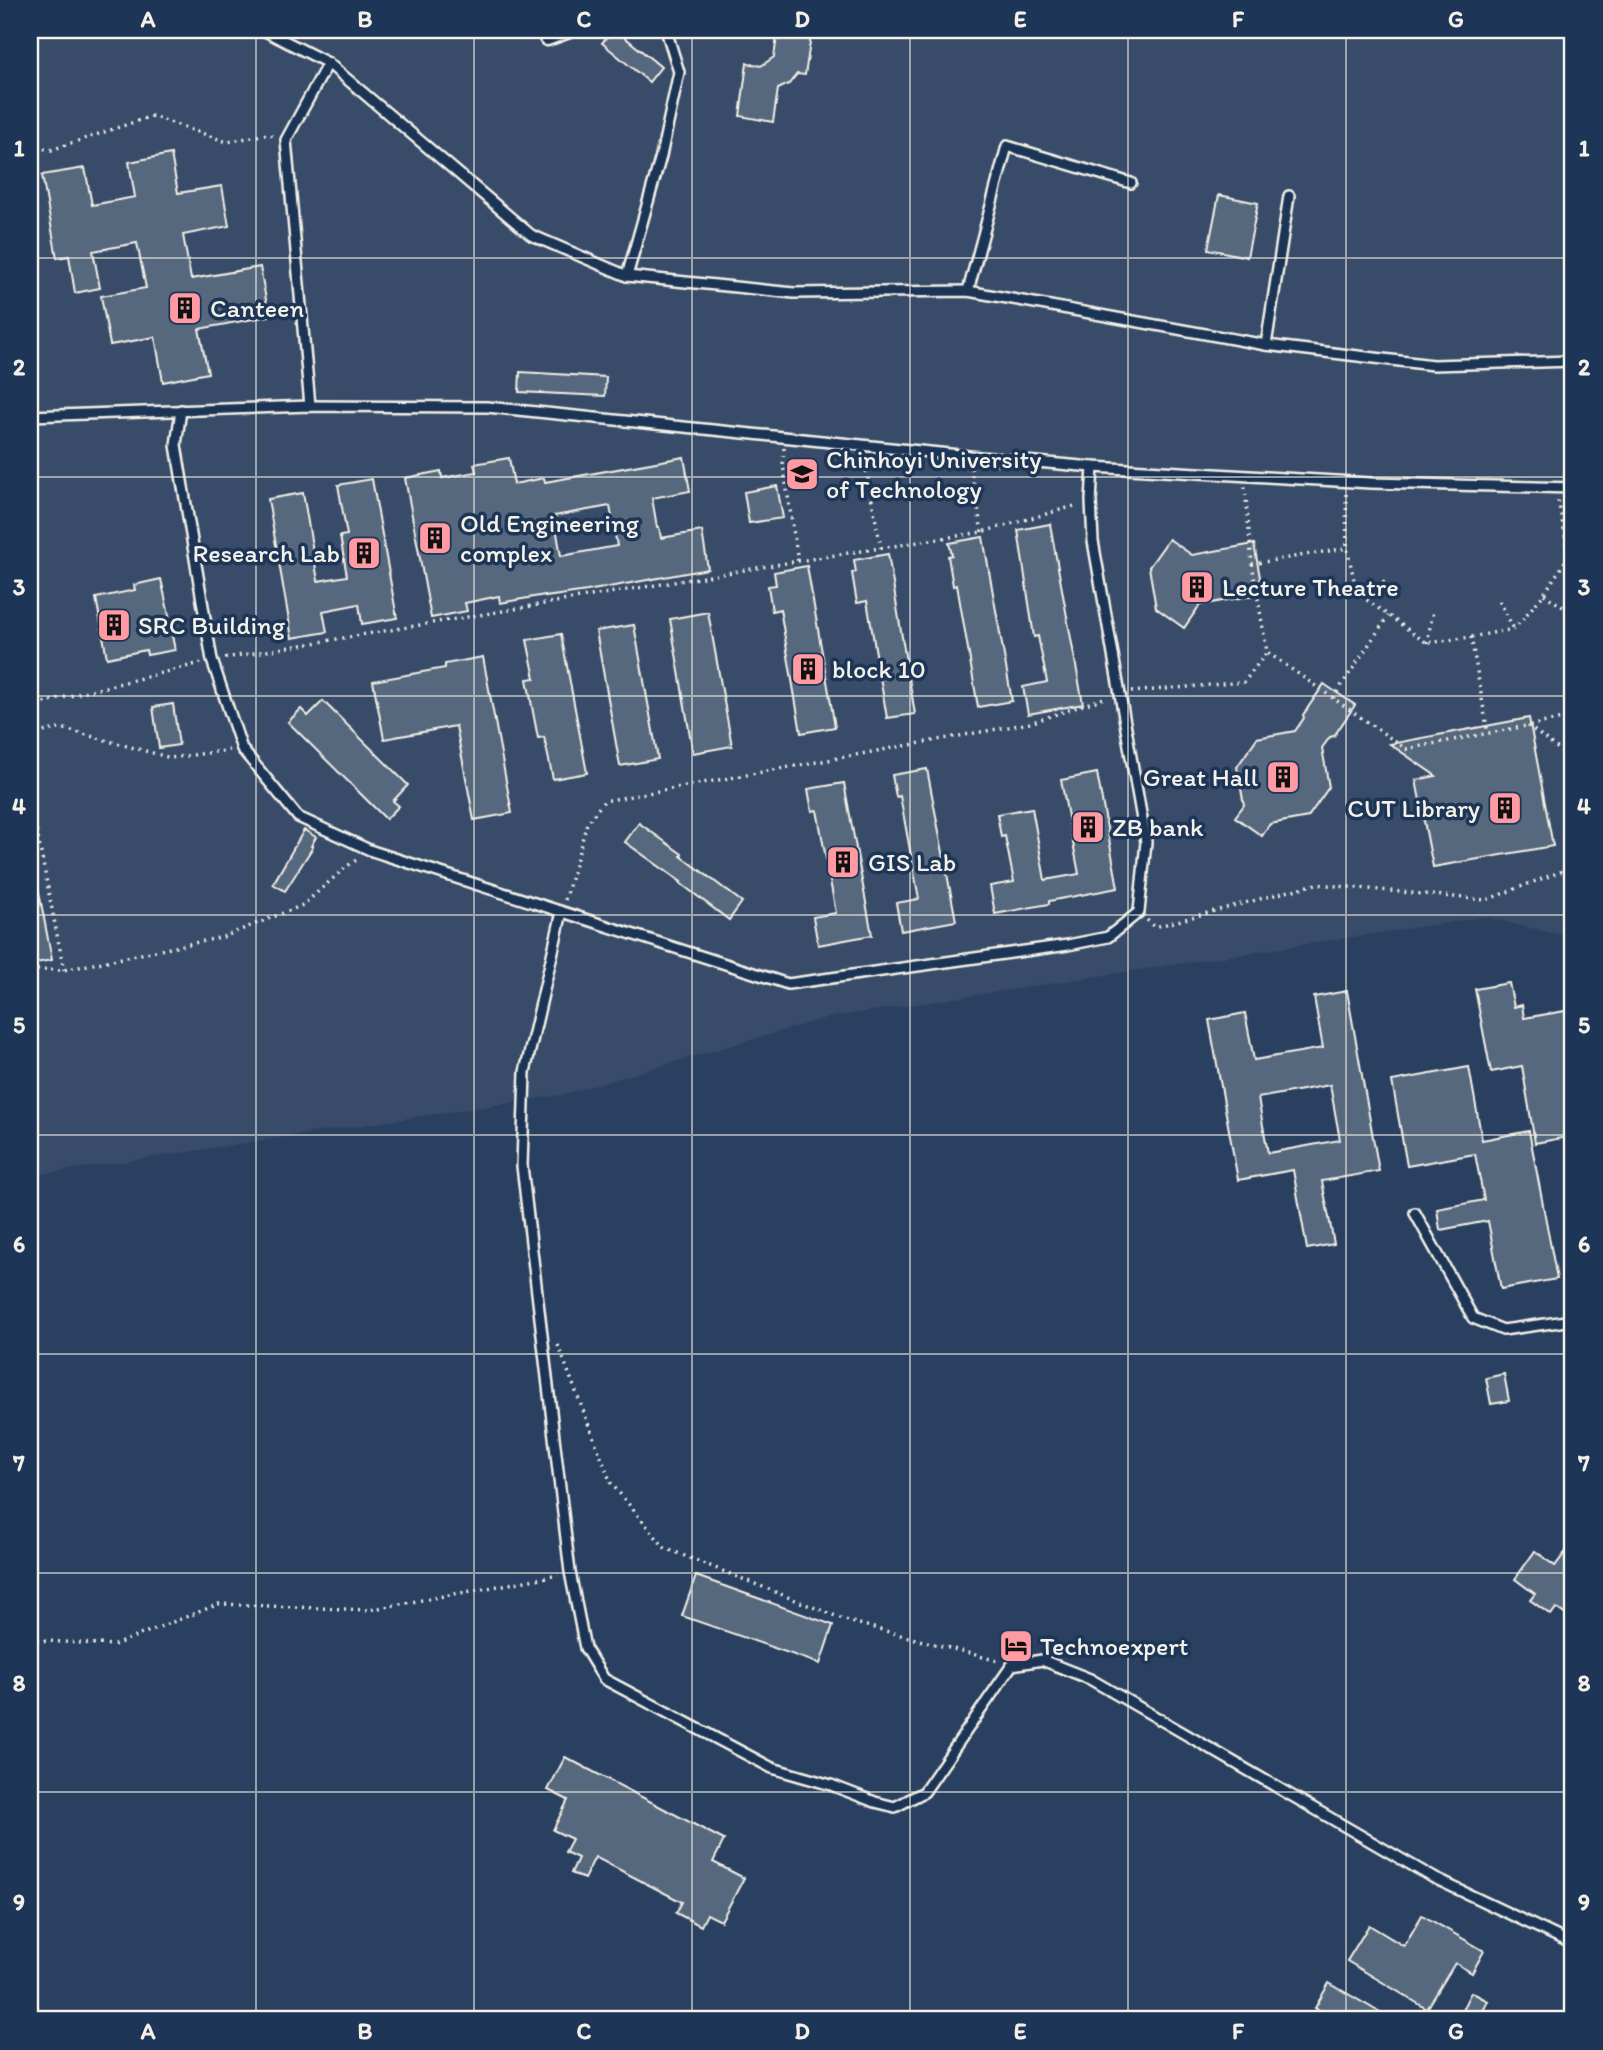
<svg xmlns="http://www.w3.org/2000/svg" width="1603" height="2050" viewBox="0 0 1603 2050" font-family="Itim,sans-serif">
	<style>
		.built { fill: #374c69 }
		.building { fill: #56677d; stroke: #f4f1e8; stroke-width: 2; fill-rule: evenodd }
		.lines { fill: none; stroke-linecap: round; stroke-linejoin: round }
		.service-casing { stroke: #f4f1e8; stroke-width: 14 }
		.pedestrian-casing { stroke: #f4f1e8; stroke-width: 19 }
		.path { stroke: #f4f1e8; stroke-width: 3.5; stroke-dasharray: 2 5; stroke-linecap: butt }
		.service { stroke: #1d3557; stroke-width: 9 }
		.pedestrian { stroke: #1d3557; stroke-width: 14 }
		.grid { fill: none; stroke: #f4f1e8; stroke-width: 2; stroke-opacity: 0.55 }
		.labels { text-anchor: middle; stroke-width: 7; stroke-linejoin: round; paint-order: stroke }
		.poi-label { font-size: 26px; fill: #f4f1e8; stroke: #1d3557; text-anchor: start }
		.neatline { fill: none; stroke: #f4f1e8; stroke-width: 2.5 }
		.grid-label { font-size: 23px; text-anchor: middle; font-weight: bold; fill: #f4f1e8 }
	</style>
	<rect width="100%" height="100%" fill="#2a4060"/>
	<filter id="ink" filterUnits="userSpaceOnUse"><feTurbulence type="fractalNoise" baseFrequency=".0143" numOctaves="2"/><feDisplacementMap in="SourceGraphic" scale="14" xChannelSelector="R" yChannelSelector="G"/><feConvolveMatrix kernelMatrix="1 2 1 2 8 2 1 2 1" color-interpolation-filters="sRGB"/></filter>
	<g filter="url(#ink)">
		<!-- built -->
		<path class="built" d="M30,30H1573V938L1484,917L826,1018L561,1095L30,1176Z"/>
		<!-- building -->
		<g class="building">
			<path d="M613,30H616L661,67L649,82L602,43Z"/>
			<path d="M778,30H812L805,75L797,74L789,84L778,89L773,122L740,116L747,63L761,66L774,57Z"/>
			<path d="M171,154L178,193L222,186L229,226L183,235L191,279L260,267L269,316L199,329L208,373L163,382L155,337L110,345L101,296L146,288L137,243L93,251L100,288L75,293L69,256L57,258L42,175L85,168L92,205L135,197L129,162Z"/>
			<path d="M1219,195L1258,203L1247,257L1208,249Z"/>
			<path d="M520,372L606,377L605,396L519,392Z"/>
			<path d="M684,457L690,491L652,498L657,527H659L661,538L702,531L708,569L587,591L545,597V595L500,603L499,596L465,603L467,611L431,618L405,478L441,471L442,478L476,472L474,464L509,458L514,484L544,478L545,482ZM610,506L617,546L561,556L554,516Z"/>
			<path d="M372,479L397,618L362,624L359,604L323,611L327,632L292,638L268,499L303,493L318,581L347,576L340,536L347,535L338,485Z"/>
			<path d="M777,486L783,518L749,523L744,492Z"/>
			<path d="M1050,524L1083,704L1028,714L1023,687L1047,682L1038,636L1034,637L1018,530Z"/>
			<path d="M983,537L1012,701L978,707L957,585L953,586L948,556L952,555L949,543Z"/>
			<path d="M1169,539L1192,555L1254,544L1263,594L1200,605L1184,628L1156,608L1149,567Z"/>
			<path d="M888,554L915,714L887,718L867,601L857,603L852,573L856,572L854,560Z"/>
			<path d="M807,566L835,727L801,733L780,609L772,611L768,586L776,585L774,572Z"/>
			<path d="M161,579L170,620L169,621L175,650L147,655L146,650L107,658L96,598L135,590L134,585Z"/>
			<path d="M708,612L732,746L693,753L670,619Z"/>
			<path d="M634,625L658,759L620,766L596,631Z"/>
			<path d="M561,634L587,773L553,779L544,737L538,738L533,712L527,679L535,678L527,640Z"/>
			<path d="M483,657L512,813L474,820L456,726L384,739L373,681L445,668V664Z"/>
			<path d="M1324,684L1355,705L1334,736L1330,737L1322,748L1329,787L1308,817L1270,824L1262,836L1235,817L1244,805L1237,767L1257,738L1295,731L1304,718L1303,715Z"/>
			<path d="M323,701L408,785L393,801L399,806L386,819L288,722L301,709L308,716Z"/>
			<path d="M173,704L179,745L159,748L153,707Z"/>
			<path d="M1529,718L1553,846L1433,867L1416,780L1436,776L1390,744Z"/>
			<path d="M927,769L956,921L901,931L896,903L919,899L900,796L896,797L892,775Z"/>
			<path d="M1097,773L1118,888L1049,901V904L995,914L990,886L1014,882L1005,836L1001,837L997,814L1032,808L1045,880L1079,874L1061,780Z"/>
			<path d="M844,783L872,935L818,945L813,917L836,913L817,810L812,811L808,789Z"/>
			<path d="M639,823L682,854L681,856L742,902L729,920L680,883L681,882L625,842Z"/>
			<path d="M304,830L316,837L311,846L313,847L285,891L273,884Z"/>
			<path d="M37,882L52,960L30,964V883Z"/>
			<path d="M1509,983L1514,1007L1522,1005L1524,1018L1571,1010L1573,1020V1136L1535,1143L1522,1066L1491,1072L1475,989Z"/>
			<path d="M1347,991L1379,1171L1322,1181L1334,1244L1307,1249L1293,1170L1238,1180L1209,1020L1245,1013L1254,1060L1323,1048L1314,997ZM1330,1085L1340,1140L1268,1153L1258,1098Z"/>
			<path d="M1469,1067L1482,1140L1529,1131L1557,1279L1501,1289L1488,1221L1440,1230L1437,1209L1484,1200L1475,1154L1407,1166L1392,1081Z"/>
			<path d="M1504,1374L1509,1401L1491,1404L1486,1378Z"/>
			<path d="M1573,1542V1620L1556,1608L1551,1615L1530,1600L1535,1594L1515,1579L1535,1551L1555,1566Z"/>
			<path d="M696,1576L833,1625L820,1664L682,1616Z"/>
			<path d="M565,1757L724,1840L713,1862L744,1878L721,1921L707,1914L701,1926L676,1913L682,1902L595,1857L584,1879L571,1873L578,1858L565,1852L572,1839L553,1830L568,1800L548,1790Z"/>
			<path d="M1422,1915L1484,1951L1472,1973L1455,1963L1427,2009L1347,1961L1369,1925L1404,1946Z"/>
			<path d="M1329,1983L1393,2020H1337L1315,2008Z"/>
			<path d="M1471,1992L1488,2001L1479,2019L1462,2010Z"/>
		</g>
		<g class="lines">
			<!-- service casing -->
			<g class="service-casing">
				<g id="service">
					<path d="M263,30L328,63L531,235L627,276L794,293L968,291L1266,345L1433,365L1573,361"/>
					<path d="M627,276L661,156L679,72L666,30"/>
					<path d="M968,291L1007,146L1131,183"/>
					<path d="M1266,345L1289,196"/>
					<path d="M310,406L286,140L328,63"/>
					<path d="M181,410L176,445L212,660L242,749L298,817L372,851L788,984L1068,945L1108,937L1139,912L1146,842L1093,541L1091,501L1093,467"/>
					<path d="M30,416L310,406L487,407L969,456L1093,467L1371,483L1573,488"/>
					<path d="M562,912L525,1072L522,1166L570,1572L585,1648L604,1679L772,1768L831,1785L875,1802L895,1807L924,1792L1012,1665L1042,1660L1090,1679L1434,1878L1573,1944"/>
					<path d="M1415,1213L1473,1318L1503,1330L1573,1320"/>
				</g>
			</g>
			<!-- pedestrian casing -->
			<g class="pedestrian-casing">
				<path id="pedestrian" d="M547,38L569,30"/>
			</g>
			<!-- path -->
			<g class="path">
				<path d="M30,146L51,150L152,116L227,142L267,134L274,136"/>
				<path d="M784,448L783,464L798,561"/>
				<path d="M866,457V469L881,548"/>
				<path d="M971,468L982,532"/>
				<path d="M1245,487L1252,564L1267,652L1406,749L1573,717"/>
				<path d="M1346,494L1347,548L1357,593L1427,643L1471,637L1514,629L1544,594L1569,555L1558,500"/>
				<path d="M1252,564L1347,548"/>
				<path d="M1357,593L1387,580"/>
				<path d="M1544,594L1573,614"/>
				<path d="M1499,601L1514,629"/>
				<path d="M1471,637L1488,733"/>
				<path d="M1427,643L1433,611"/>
				<path d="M225,658L798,561L982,532L1078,505"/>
				<path d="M1131,692L1244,682L1267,652"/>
				<path d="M1333,698L1388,616"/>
				<path d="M30,706L201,663"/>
				<path d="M1528,726L1573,760"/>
				<path d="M30,735L61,728L171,758L229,750"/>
				<path d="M30,797L64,970"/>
				<path d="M565,900L587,823L604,801L1030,723L1107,697"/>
				<path d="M1147,920L1155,927L1316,884L1486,900L1573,867"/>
				<path d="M30,970H64L223,937L303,905L347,866L358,859"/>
				<path d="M558,1345L611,1483L665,1548L848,1621L998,1661"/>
				<path d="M30,1640L114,1645L219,1604L368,1610L558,1575"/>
			</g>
			<!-- service -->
			<use href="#service" class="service"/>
			<!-- pedestrian -->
			<use href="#pedestrian" class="pedestrian"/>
		</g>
	</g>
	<!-- grid -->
	<path class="grid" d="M256,30V2020M474,30V2020M692,30V2020M910,30V2020M1128,30V2020M1346,30V2020M30,258H1573M30,477H1573M30,696H1573M30,915H1573M30,1135H1573M30,1354H1573M30,1573H1573M30,1792H1573"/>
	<!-- icons -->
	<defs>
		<g id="building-square" transform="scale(1.75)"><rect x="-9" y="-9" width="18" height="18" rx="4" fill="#ff9aa2" stroke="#1d3557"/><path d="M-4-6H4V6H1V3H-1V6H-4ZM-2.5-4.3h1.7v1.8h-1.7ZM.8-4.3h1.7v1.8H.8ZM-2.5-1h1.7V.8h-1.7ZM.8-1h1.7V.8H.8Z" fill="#111"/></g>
		<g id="university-square" transform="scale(1.75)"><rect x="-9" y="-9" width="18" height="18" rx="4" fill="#ff9aa2" stroke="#1d3557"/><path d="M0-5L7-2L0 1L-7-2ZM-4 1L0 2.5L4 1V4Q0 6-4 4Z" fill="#111"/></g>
		<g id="hotel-square" transform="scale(1.75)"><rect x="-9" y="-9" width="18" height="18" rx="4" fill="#ff9aa2" stroke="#1d3557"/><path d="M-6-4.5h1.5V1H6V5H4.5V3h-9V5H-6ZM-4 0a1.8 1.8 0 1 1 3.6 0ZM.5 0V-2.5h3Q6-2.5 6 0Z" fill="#111"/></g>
	</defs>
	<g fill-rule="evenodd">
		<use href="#building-square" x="185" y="308"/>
		<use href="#university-square" x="802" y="474"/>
		<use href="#building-square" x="435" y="538"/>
		<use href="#building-square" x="364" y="553"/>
		<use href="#building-square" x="1197" y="587"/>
		<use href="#building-square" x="114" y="625"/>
		<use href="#building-square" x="808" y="669"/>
		<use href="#building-square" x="1283" y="777"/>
		<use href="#building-square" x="1505" y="808"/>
		<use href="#building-square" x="1088" y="827"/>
		<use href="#building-square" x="843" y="862"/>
		<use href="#hotel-square" x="1016" y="1646"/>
	</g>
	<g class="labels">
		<!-- poi labels -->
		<g class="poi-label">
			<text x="210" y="317">Canteen</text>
			<text x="826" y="468">Chinhoyi University<tspan x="826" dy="30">of Technology</tspan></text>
			<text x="460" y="532">Old Engineering<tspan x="460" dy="30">complex</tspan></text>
			<text x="340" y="562" text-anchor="end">Research Lab</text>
			<text x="1222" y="596">Lecture Theatre</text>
			<text x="138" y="634">SRC Building</text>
			<text x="832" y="678">block 10</text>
			<text x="1258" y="786" text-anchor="end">Great Hall</text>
			<text x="1480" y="817" text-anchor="end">CUT Library</text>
			<text x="1112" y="836">ZB bank</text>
			<text x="868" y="871">GIS Lab</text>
			<text x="1040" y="1655">Technoexpert</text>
		</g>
	</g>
	<!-- margin -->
	<rect width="1603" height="2050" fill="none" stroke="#1d3557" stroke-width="77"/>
	<rect x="38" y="38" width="1526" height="1973" class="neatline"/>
	<g class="grid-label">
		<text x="148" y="27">A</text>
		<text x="365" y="27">B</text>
		<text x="584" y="27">C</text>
		<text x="802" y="27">D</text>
		<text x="1020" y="27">E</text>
		<text x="1238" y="27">F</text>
		<text x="1456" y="27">G</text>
		<text x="19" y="156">1</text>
		<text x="1584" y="156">1</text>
		<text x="19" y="375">2</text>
		<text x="1584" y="375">2</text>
		<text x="19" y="595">3</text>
		<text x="1584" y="595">3</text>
		<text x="19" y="814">4</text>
		<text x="1584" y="814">4</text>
		<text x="19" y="1033">5</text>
		<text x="1584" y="1033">5</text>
		<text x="19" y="1252">6</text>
		<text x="1584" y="1252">6</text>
		<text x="19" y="1471">7</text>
		<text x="1584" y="1471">7</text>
		<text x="19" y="1691">8</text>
		<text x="1584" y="1691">8</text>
		<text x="19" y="1910">9</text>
		<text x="1584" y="1910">9</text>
		<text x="148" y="2039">A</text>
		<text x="365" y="2039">B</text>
		<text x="584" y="2039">C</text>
		<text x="802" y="2039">D</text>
		<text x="1020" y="2039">E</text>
		<text x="1238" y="2039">F</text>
		<text x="1456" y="2039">G</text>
	</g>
</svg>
